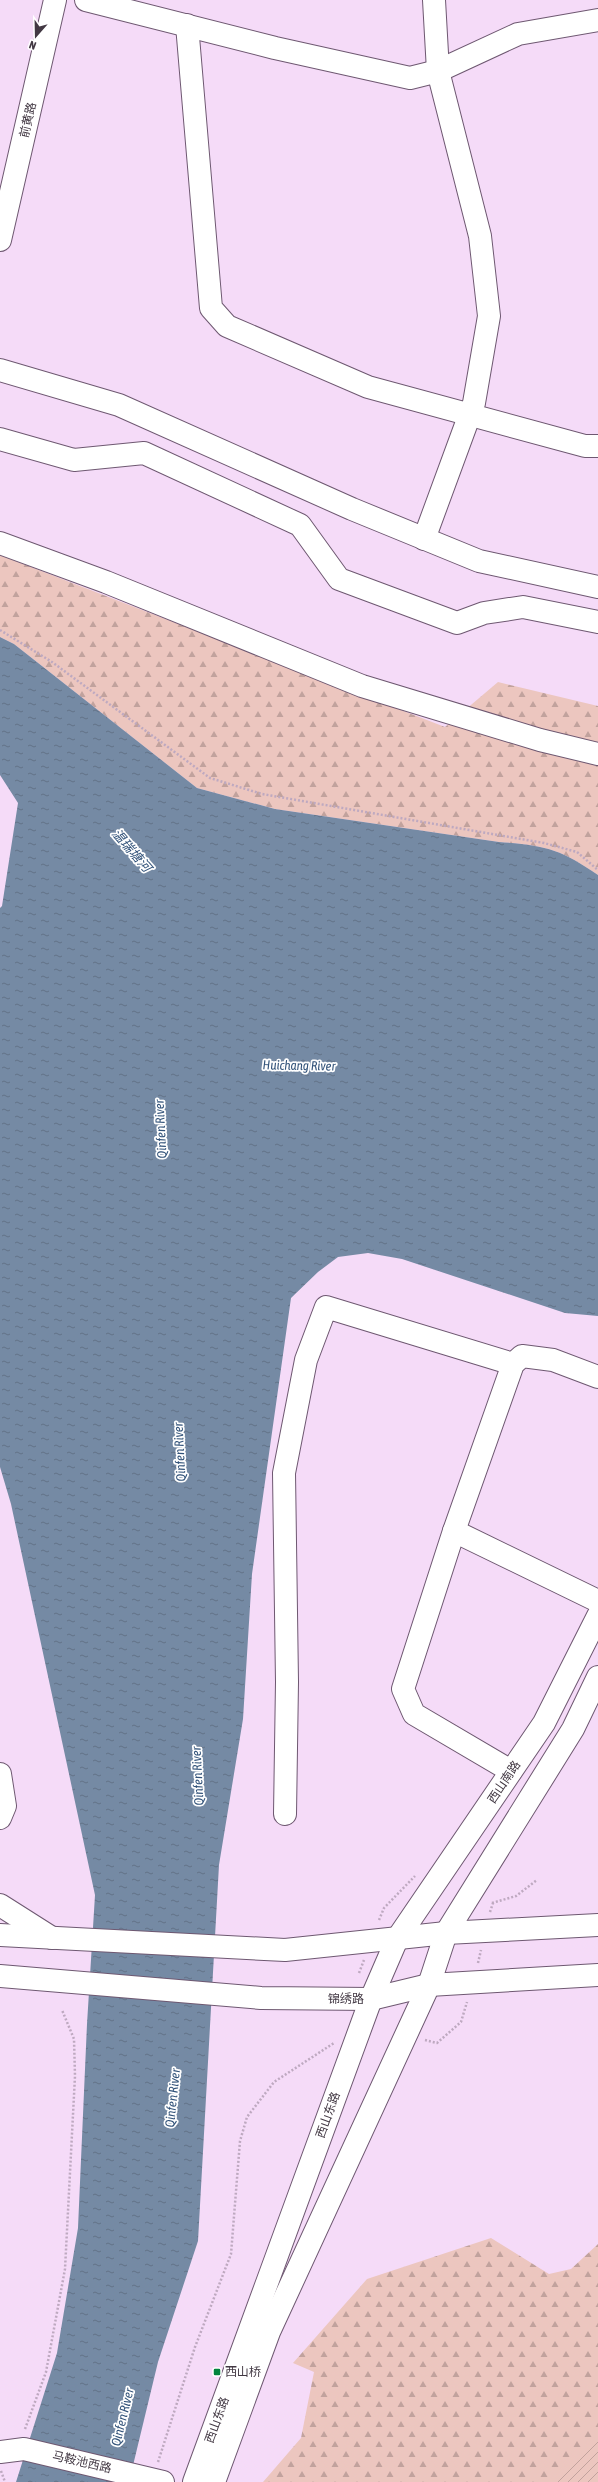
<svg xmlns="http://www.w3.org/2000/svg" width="598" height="2482" viewBox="0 0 598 2482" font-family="'Asap Condensed','Noto Sans SC',sans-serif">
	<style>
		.forest { fill: url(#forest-firs) }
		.garden { fill: url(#garden-furrows) }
		.water { fill: url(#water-ripples) }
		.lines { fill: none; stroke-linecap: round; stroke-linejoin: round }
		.minor-casing { stroke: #6e5871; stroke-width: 24 }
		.major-casing { stroke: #6e5871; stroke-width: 24 }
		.path { stroke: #bea9c0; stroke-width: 2.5; stroke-dasharray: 2 2; stroke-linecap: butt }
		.minor { stroke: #fff; stroke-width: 22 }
		.major { stroke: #fff; stroke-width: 22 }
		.poi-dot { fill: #02843e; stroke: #fff; stroke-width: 1.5 }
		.labels { text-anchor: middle; stroke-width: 3.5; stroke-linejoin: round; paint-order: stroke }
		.street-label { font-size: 12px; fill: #423843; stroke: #fff }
		.poi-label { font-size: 12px; fill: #423843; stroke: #fff; text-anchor: start }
		.water-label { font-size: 13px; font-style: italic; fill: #315279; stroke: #fff }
	</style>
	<defs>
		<pattern id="forest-firs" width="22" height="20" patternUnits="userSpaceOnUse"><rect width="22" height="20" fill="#ecc6bf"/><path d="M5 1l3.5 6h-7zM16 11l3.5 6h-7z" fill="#c1a29d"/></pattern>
		<pattern id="garden-furrows" width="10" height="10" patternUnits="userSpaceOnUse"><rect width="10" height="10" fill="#ecc6bf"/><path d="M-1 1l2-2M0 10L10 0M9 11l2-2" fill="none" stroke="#c1a29d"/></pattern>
		<pattern id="water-ripples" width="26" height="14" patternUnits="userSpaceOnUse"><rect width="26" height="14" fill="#758aa4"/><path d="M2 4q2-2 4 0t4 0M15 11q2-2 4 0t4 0" fill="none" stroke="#627287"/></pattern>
	</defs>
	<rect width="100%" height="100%" fill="#f5dbf8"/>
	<!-- forest -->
	<g class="forest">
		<path d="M0,555L445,727L498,682L598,706V875C561,849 544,845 499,842L275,809L197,788L14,644L0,637Z"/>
		<path d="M491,2238L549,2274L571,2269L598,2244V2482H263L301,2438L314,2372L293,2363L367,2279Z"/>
	</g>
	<!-- garden -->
	<path class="garden" d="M598,2437V2482H552Z"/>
	<!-- water -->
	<path class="water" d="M0,637L14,644L197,788L275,809L499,842C544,845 561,849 598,875V1316L565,1313L402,1259L368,1253L338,1257L318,1272L291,1298L252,1574L243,1719L219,1865L198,2241L158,2362L129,2482H16L57,2353L78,2228L87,2024L95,1895L11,1504L0,1467V908L2,906L18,803L0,775Z"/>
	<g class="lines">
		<!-- minor casing -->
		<g class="minor-casing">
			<g id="minor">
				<path d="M86,0L275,48L410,78L438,71L518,34L598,20"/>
				<path d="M187,25L211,308L227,326L368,387L585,446H598"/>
				<path d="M0,240L55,0"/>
				<path d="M0,370L119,405L352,509L479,561L598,587"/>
				<path d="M0,439L74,460L144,453L300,525L339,579L457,623L484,613L523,607L598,622"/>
				<path d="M424,539L474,403L489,316L480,236L438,71L434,0"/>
				<path d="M0,543L106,582L362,686L540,740L598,754"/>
				<path d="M598,1377L553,1360L522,1356L513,1364L454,1531L598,1601"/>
				<path d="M454,1531L403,1689L414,1714L511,1771"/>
				<path d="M0,1774L5,1806L0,1818"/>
				<path d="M285,1814L287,1682L284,1473L306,1360L326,1307L513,1364"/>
				<path d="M0,1905L52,1938"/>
				<path d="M0,2452L24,2449L163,2482"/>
			</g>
		</g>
		<!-- major casing -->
		<g class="major-casing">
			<g id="major">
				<path d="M0,1935L285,1950L446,1933L598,1925"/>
				<path d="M0,1976L261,1998L371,1999L429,1985L598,1975"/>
				<path d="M194,2482L371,1999L397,1939L544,1723L598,1616"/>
				<path d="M214,2482L269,2332L429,1985L446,1933L573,1729L598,1677"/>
			</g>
		</g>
		<!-- path -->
		<g class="path">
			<path d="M0,630L52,662L210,778L262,794L544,843L577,852L598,870"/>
			<path d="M492,1903L516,1896L537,1880"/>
			<path d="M490,1912L493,1903"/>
			<path d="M379,1920L384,1908L415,1876"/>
			<path d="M478,1963L481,1950"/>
			<path d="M359,1973L364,1960"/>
			<path d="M425,2040L437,2043L461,2022L467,2002"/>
			<path d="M25,2429L46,2372L65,2269L75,2076L74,2039L62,2010"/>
			<path d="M158,2462L195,2347L231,2254L240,2141L247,2117L274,2082L334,2043"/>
			<path d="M1,2471L5,2482"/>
		</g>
		<!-- minor -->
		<use href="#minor" class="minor"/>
		<!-- major -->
		<use href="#major" class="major"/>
	</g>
	<!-- markers -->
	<rect class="poi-dot" x="213" y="2368" width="8" height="8" rx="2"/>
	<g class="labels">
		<!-- street labels -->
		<g class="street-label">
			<text transform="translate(28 120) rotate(-77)" y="4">前黄路</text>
			<text transform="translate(504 1782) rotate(-56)" y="4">西山南路</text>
			<text x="346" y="2003">锦绣路</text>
			<text transform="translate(328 2115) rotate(-70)" y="4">西山东路</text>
			<text transform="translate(217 2420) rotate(-70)" y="4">西山东路</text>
			<text transform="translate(82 2462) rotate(13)" y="4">马鞍池西路</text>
		</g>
		<!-- poi labels -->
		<g class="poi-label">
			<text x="225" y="2376">西山桥</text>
		</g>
		<!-- water labels -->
		<g class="water-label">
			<text transform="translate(132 850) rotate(49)" y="5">温瑞塘河</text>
			<text transform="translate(299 1065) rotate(1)" y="5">Huichang River</text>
			<text transform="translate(160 1129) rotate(-93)" y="5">Qinfen River</text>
			<text transform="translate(179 1452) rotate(-93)" y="5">Qinfen River</text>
			<text transform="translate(197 1776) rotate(-93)" y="5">Qinfen River</text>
			<text transform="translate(172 2098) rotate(-84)" y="5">Qinfen River</text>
			<text transform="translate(122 2417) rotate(-76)" y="5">Qinfen River</text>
		</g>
	</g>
	<!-- north arrow -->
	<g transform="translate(36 36) rotate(200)" stroke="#ffffff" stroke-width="3" paint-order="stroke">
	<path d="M0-3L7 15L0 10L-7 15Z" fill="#423843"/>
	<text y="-6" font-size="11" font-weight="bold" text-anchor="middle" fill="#423843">N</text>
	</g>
</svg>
